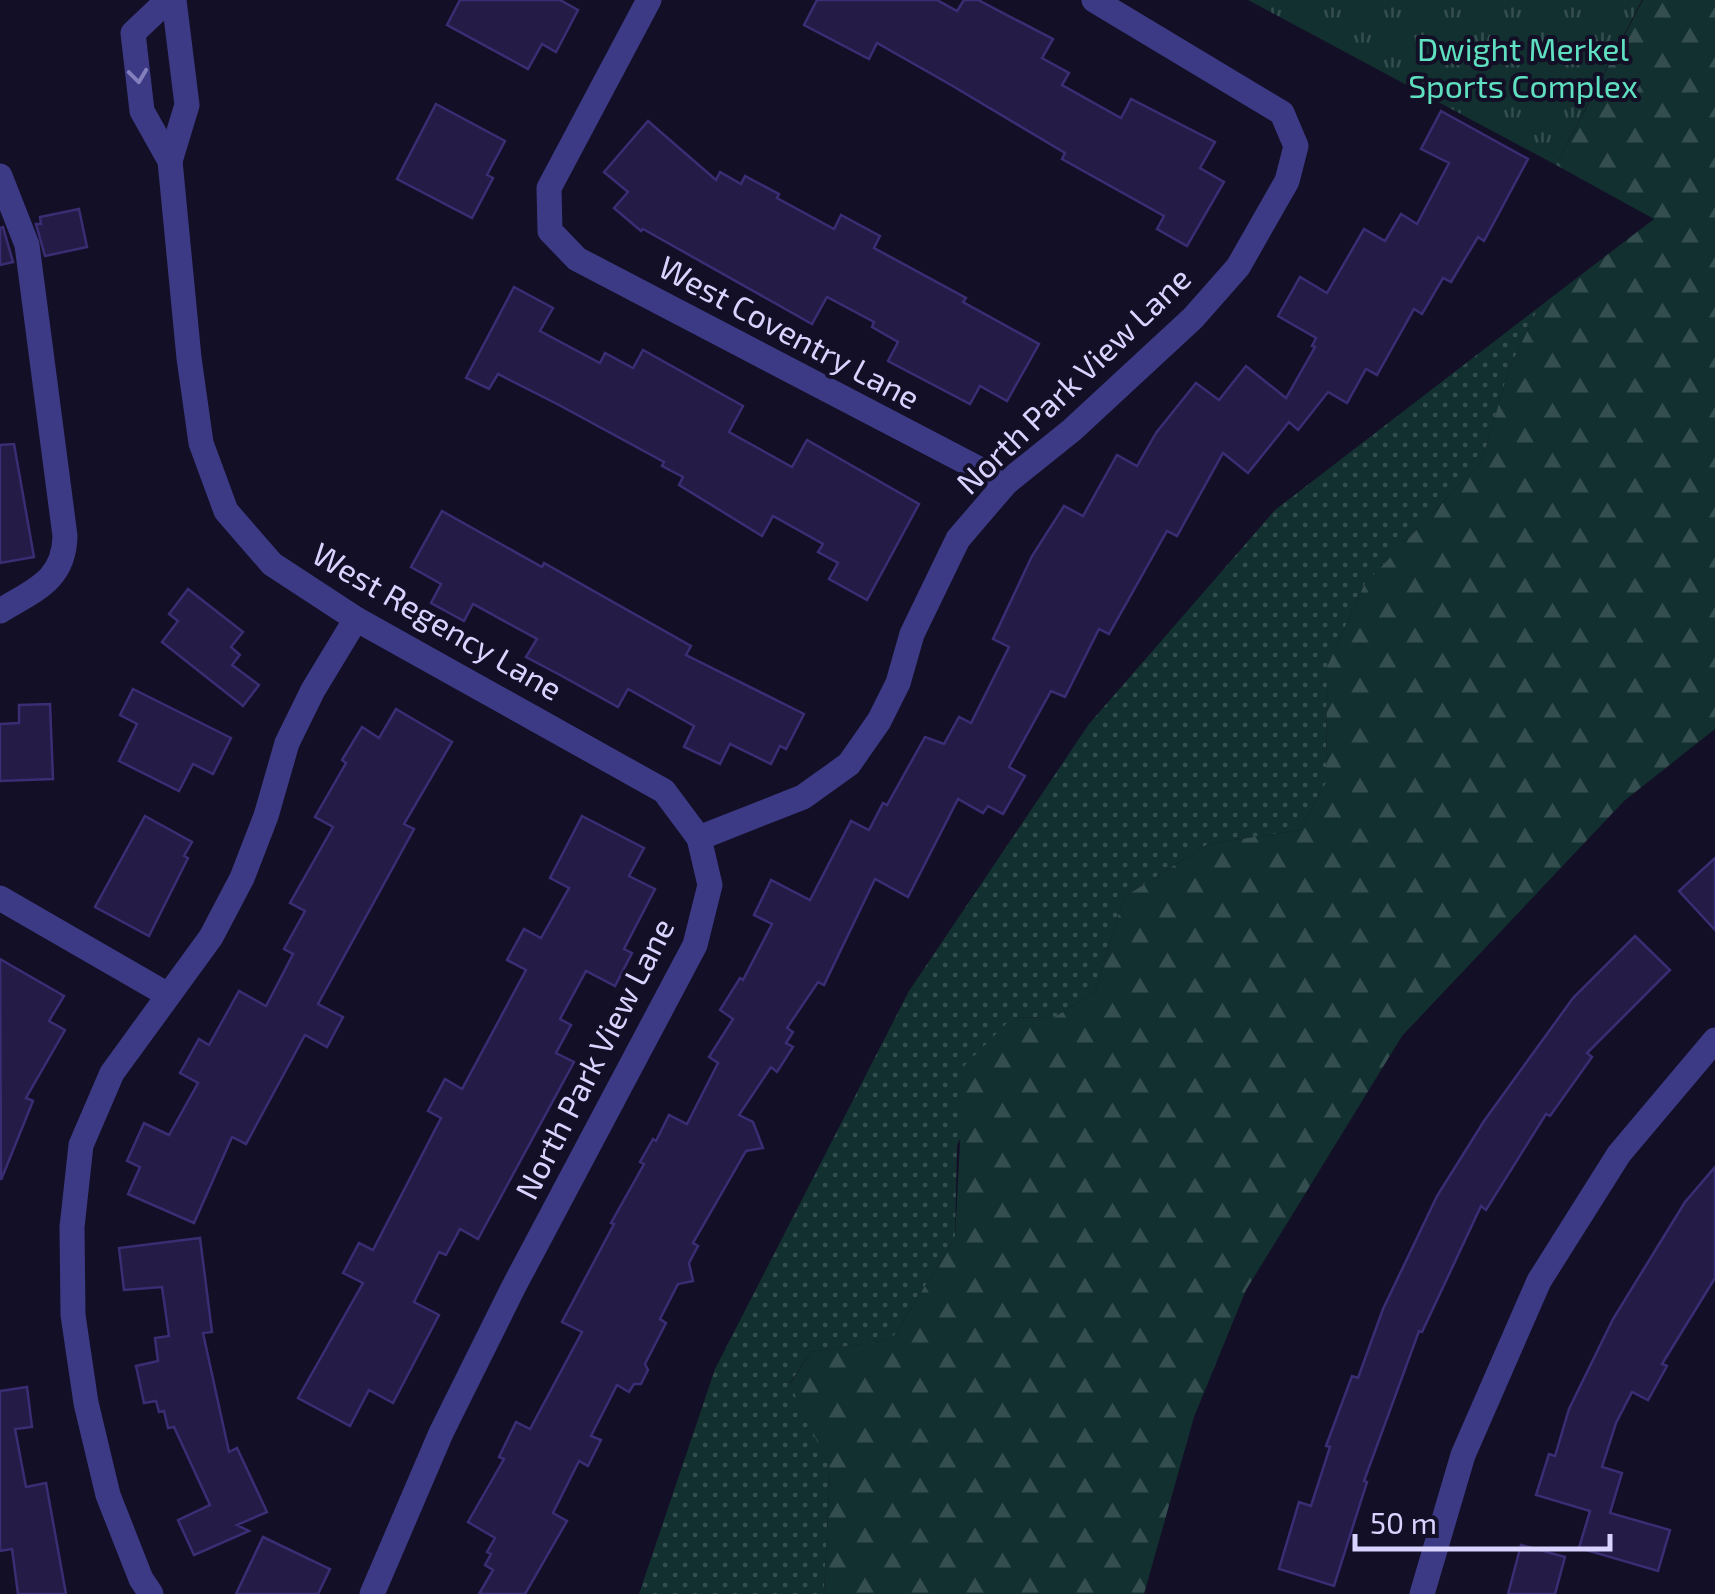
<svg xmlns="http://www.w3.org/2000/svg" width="1715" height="1594" viewBox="0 0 1715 1594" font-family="'Exo 2',sans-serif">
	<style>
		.grass { fill: url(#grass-dots) }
		.forest { fill: url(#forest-firs) }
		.park { fill: url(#park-tufts) }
		.building { fill: #241b47; stroke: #3b2d73; stroke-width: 2.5 }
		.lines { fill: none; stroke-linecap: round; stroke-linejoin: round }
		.minor { stroke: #3d3a85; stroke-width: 25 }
		.oneway { stroke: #837fbc }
		.labels { text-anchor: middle; stroke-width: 8; stroke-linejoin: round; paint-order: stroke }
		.park-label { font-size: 32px; fill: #5fe0c0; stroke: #130f26 }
		.street-label { font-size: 32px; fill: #d9d4ff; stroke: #130f26 }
	</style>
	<defs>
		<pattern id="grass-dots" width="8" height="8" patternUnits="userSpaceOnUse" patternTransform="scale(2.5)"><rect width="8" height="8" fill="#12302f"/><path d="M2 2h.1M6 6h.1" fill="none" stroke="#344d4e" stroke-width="1.8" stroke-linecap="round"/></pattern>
		<pattern id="forest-firs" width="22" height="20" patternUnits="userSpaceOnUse" patternTransform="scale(2.5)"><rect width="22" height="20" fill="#12302f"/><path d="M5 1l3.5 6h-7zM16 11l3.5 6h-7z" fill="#344d4e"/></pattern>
		<pattern id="park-tufts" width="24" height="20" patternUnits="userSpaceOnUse" patternTransform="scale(2.5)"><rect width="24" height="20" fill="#12302f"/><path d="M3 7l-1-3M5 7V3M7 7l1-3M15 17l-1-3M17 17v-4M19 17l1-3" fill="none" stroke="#344d4e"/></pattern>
	</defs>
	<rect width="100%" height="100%" fill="#130f26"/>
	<!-- grass -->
	<path class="grass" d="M1539,307L1509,369L1482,461L1364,585L1327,667L1326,783L1300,830L1208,844L1124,897L1095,992L1053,1018L1013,1017L957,1146L955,1238L892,1339L811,1352L790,1383L830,1469L824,1594H639L715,1369L909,991L1089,724L1275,510Z"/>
	<!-- forest -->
	<path class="forest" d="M1643,0H1715V729L1624,801L1402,1036L1246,1290L1194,1417L1144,1594H824L830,1469L790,1384L811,1352L892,1339L955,1238L964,1066L1013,1017L1053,1018L1095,992L1124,897L1208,844L1300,830L1326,783L1327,667L1364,585L1482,461L1509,369L1539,307L1654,219L1556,165Z"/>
	<!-- park -->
	<path class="park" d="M1248,0H1642L1556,165Z"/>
	<!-- building -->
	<g class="building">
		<path d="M460,0H560L578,10L556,52L542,44L528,69L447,25Z"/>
		<path d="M817,0H937L957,11L964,0H978L1053,39L1042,58L1069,73L1062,85L1121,118L1131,99L1215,142L1200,168L1224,182L1187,246L1157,229L1164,216L1062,159L1065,153L951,85L877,43L869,59L804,25Z"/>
		<path d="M436,104L505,141L487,175L493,178L472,218L397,179Z"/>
		<path d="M1441,111L1528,159L1484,241L1478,237L1451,282L1443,278L1422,314L1414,309L1377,375L1366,369L1347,403L1328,392L1298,430L1289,422L1248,473L1223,453L1177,536L1167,531L1109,634L1099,629L1065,697L1051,691L1009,767L1025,776L1003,814L988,806L983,813L958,799L908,897L875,879L824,985L818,982L787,1028L793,1032L786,1043L793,1047L777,1072L771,1067L739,1115L753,1122L763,1148L746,1151L693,1243L698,1246L689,1263L693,1281L678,1284L660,1319L666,1323L645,1364L648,1370L641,1384H634L629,1392L617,1385L591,1436L601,1440L588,1466L579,1461L553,1513L567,1521L525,1594H479L493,1570L485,1565L491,1554L487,1552L495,1538L468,1522L504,1459L499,1457L516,1422L530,1429L582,1332L562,1322L614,1224L611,1223L644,1164L640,1162L653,1139L656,1141L669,1115L687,1124L718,1063L709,1057L733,1019L720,1010L740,978L743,980L772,924L754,915L771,880L810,900L851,821L869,830L883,803L887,805L925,737L944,744L959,717L971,723L1009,647L993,639L1032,556L1064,506L1083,516L1117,455L1137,466L1156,433L1196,383L1219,400L1246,366L1286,398L1315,347L1312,346L1316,338L1278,316L1300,277L1327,293L1364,229L1385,241L1401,214L1417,224L1449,163L1421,149Z"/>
		<path d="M648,121L716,180L720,172L741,184L745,176L779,194L777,198L834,229L841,215L880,236L874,248L966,298L963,302L1039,344L1007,401L980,386L970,404L888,361L898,342L872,327L874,322L827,297L812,324L643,229L641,231L614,208L628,192L604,172Z"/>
		<path d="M79,209L87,247L45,256L36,224H41L40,217Z"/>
		<path d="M3,227L13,262L0,265V228Z"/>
		<path d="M514,287L553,308L540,331L600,363L605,353L633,368L643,350L743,406L729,432L792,467L807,440L919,504L867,600L829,579L838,563L818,552L823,544L773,516L762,536L679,485L683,477L662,466L664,462L559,405L498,374L489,389L466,378Z"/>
		<path d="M14,444L34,557L0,563V445Z"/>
		<path d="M442,511L542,567L544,563L691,646L686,655L804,714L786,749L780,746L771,764L730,744L720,764L684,747L694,726L628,689L618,707L560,675L526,657L537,639L473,604L464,621L431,603L441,584L411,567Z"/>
		<path d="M188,589L243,632L231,647L240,655L232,665L259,685L243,706L162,642L178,621L169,614Z"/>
		<path d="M133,689L231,738L213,774L193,764L179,791L119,761L137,724L120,715Z"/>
		<path d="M50,704L53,779L0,781V724L19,723V705Z"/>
		<path d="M396,709L452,742L404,824L414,829L318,1004L343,1017L327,1047L305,1035L246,1144L232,1137L194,1223L128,1194L140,1167L127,1161L144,1123L169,1135L198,1083L180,1073L199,1039L209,1045L239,991L266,1006L293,954L284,949L305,911L290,903L333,827L315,817L346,763L342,760L362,727L379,738Z"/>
		<path d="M145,816L192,842L184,856L188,858L149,936L95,907Z"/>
		<path d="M582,816L644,848L629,876L655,889L624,949L632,953L615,986L586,971L560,1019L571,1025L556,1053L574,1062L478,1239L460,1229L446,1255L439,1252L414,1302L439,1315L393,1403L369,1390L350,1426L298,1398L363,1283L343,1273L359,1243L373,1250L441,1118L428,1111L445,1079L462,1089L526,970L507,960L524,929L541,938L569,888L550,878Z"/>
		<path d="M1715,858V930L1679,891Z"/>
		<path d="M1635,936L1670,970L1587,1053L1592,1057L1550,1116L1546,1114L1486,1210L1481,1206L1422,1332L1419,1331L1364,1481L1367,1482L1334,1586L1279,1569L1299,1502L1311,1506L1330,1447L1326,1446L1352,1376L1358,1378L1383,1309L1437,1196L1484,1121L1573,998Z"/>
		<path d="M0,959L64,996L49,1021L65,1030L26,1098L33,1101L1,1180Z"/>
		<path d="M1715,1167V1278L1662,1364L1667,1366L1648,1400L1632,1392L1616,1423L1602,1467L1622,1473L1610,1513L1670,1530L1658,1571L1579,1548L1590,1511L1536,1495L1549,1454L1555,1456L1569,1409L1613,1319L1685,1202Z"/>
		<path d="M200,1238L212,1332L203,1333L229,1452L237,1448L267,1512L237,1525L249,1531L194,1555L178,1520L210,1505L174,1427L168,1428L164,1411L159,1412L156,1401L144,1403L136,1366L158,1361L155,1338L169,1336L162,1287L124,1290L119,1248Z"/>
		<path d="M27,1387L32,1427L15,1429L26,1487L46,1483L66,1594H18L12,1549L0,1551V1391Z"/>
		<path d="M263,1537L330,1569L318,1594H236Z"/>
		<path d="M1521,1545L1565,1557L1555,1594H1508Z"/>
	</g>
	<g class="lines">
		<!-- minor -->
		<g class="minor">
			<path d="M168,0L133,33L142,111L170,161L189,358L201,443L226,511L272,564L356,619L664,791L699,838"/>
			<path d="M649,0L549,188L550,231L577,259L1006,483"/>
			<path d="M170,161L187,105L174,0"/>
			<path d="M0,176L27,245L65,536C64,581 34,590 0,611"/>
			<path d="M0,898L168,995"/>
			<path d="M151,1594L141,1579L108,1495L86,1403L73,1315L72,1227L81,1145L112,1073L211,937L242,878L266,816L287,743L313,690L356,619"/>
			<path d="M372,1594L441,1433L513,1288L695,945L710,885L699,838L803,797L849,764L879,721L898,683L912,634L958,539L1006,483L1072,430L1193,318L1238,267L1287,181L1296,146L1282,113L1094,0"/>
			<path d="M1422,1594L1463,1455L1539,1281L1619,1154L1715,1040"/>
		</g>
	</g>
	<!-- one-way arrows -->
	<defs><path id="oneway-chevron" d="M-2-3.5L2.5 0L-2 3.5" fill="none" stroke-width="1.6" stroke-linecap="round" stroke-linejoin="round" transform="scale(2.5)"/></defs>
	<use class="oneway" href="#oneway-chevron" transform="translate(138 76) rotate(83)"/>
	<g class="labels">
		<!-- park labels -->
		<g class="park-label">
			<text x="1523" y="61">Dwight Merkel<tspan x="1523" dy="37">Sports Complex</tspan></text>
		</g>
		<!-- street labels -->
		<g class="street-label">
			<text transform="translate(789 333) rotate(28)" y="11">West Coventry Lane</text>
			<text transform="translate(1074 381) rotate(-44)" y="11">North Park View Lane</text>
			<text transform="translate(437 622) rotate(30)" y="11">West Regency Lane</text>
			<text transform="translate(595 1059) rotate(-63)" y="11">North Park View Lane</text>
		</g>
	</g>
	<!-- scale -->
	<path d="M1355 1534v15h255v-15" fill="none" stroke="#d9d4ff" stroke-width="5"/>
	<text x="1370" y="1534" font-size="30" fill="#d9d4ff" stroke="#130f26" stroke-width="8" paint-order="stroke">50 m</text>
</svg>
